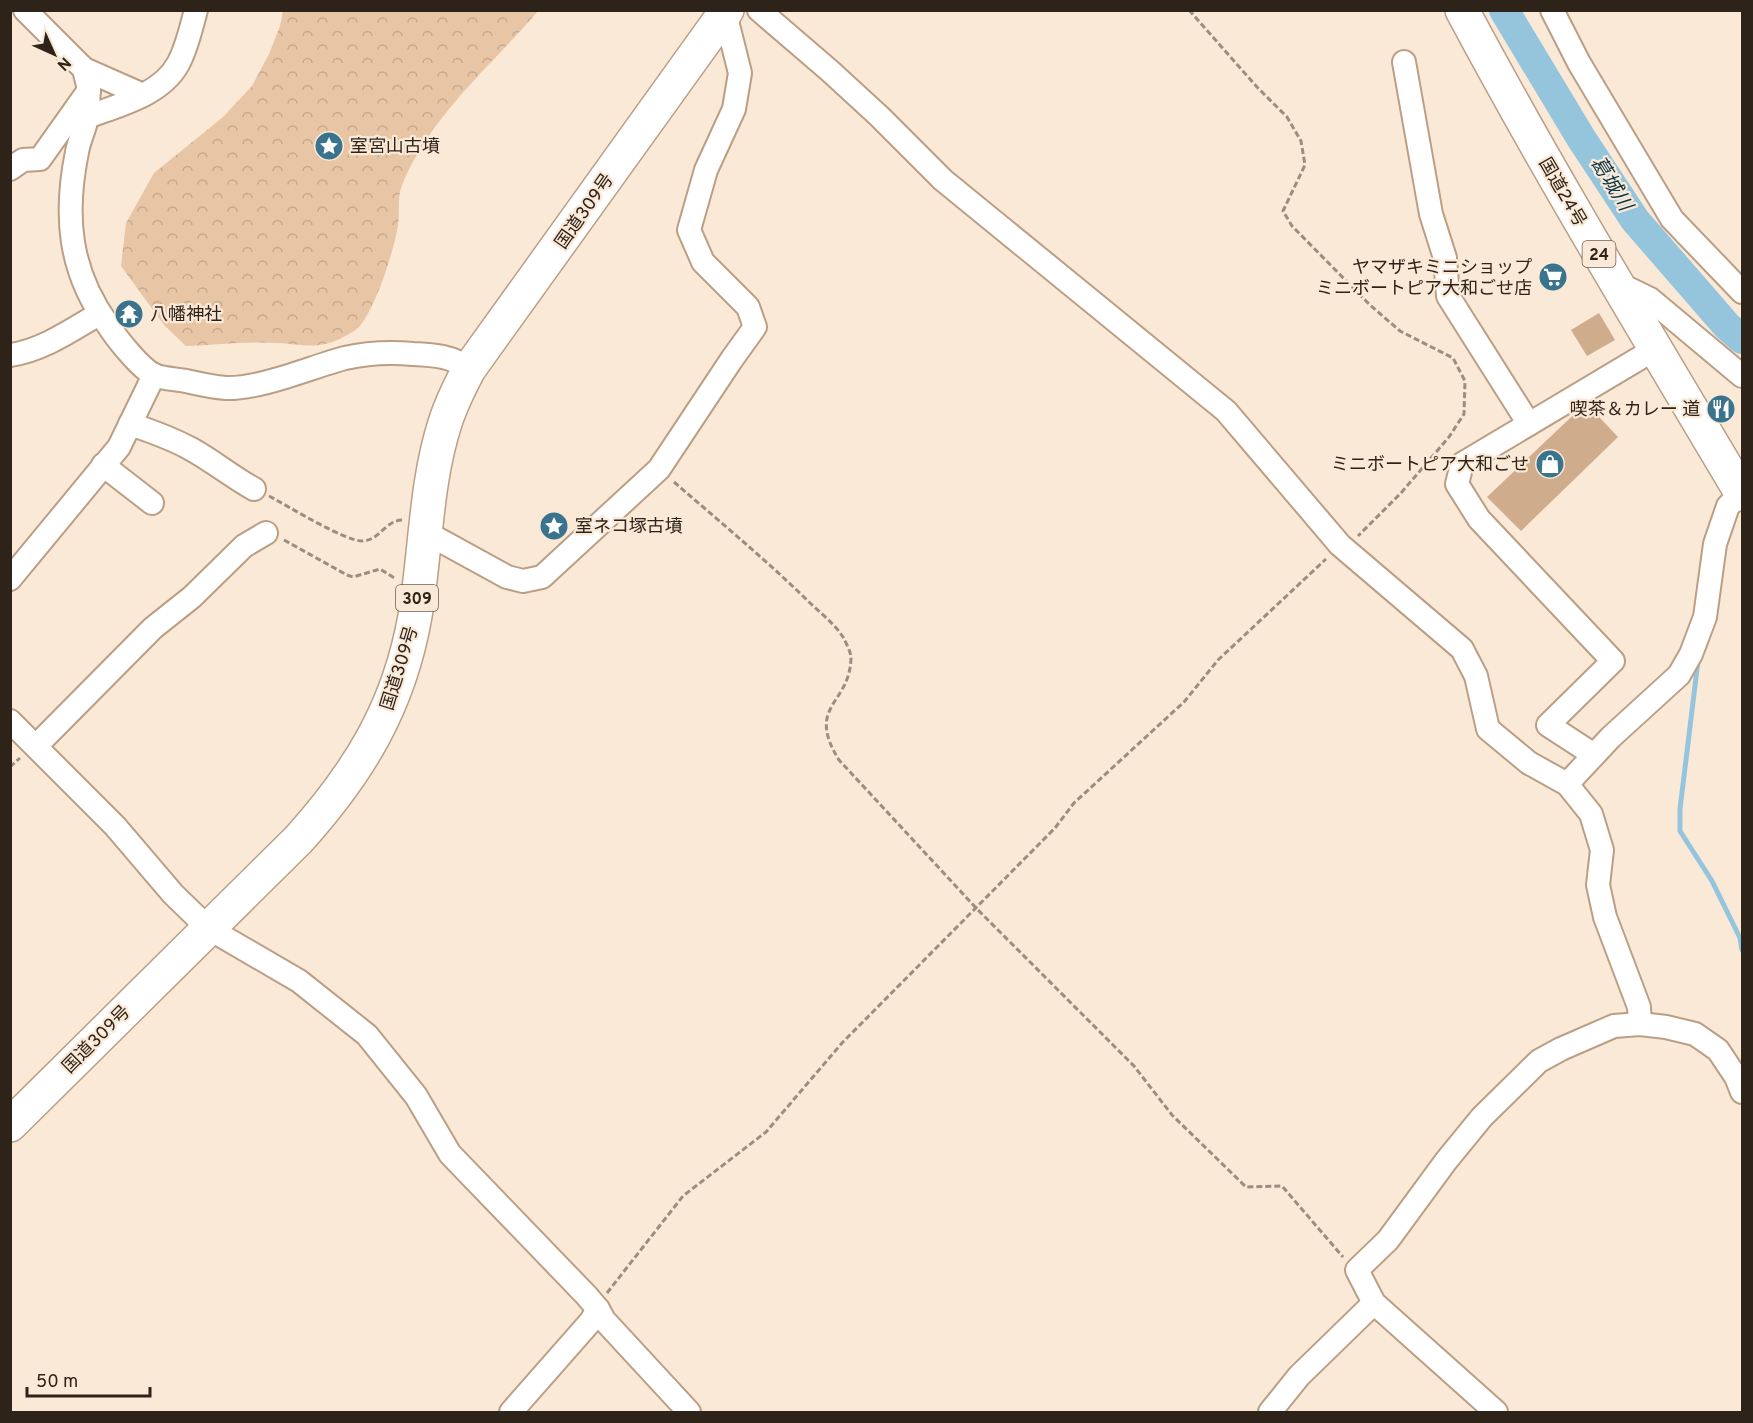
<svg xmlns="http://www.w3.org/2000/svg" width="1753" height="1423" viewBox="0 0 1753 1423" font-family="Overpass,'Noto Sans JP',sans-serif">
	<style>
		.forest { fill: url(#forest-crowns) }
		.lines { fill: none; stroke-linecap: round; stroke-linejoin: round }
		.stream { stroke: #94c5dc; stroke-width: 5 }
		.river { stroke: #94c5dc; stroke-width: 30 }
		.building { fill: #cfac8c }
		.minor-casing { stroke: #bb9f85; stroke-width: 26 }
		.highway-casing { stroke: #bb9f85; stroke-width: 36 }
		.path { stroke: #9b8d7f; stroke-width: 3; stroke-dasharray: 6 3; stroke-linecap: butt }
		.minor { stroke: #fff; stroke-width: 22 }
		.highway { stroke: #fff; stroke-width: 33 }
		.labels { text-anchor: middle; stroke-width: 4.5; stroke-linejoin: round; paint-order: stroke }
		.shield { fill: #fbe9d8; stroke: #6c5e52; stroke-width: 1.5 }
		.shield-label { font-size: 16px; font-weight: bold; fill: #2e2319 }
		.poi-label { font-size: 18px; fill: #2e2319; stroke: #fbe9d8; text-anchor: start }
		.street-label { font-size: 18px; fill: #2e2319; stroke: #fbe9d8 }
		.water-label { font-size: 20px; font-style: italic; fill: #0c3747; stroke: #fbe9d8 }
	</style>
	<defs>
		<pattern id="forest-crowns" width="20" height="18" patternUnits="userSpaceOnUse" patternTransform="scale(1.5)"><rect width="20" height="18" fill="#e8c5a4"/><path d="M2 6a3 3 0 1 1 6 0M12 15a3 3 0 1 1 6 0" fill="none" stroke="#c7a98d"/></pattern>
	</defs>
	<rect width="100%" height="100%" fill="#fbe9d8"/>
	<!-- forest -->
	<path class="forest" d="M283,11H538C490,67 431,115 402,185C397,197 400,213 398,225C394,251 376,307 359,327C355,331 345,336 340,339C315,350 301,344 277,343C247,341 216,345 186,346L164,325L121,266L126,223L154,173L223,117L252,86L269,54L280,26Z"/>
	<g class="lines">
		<!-- stream -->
		<path class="stream" d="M1698,661L1680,809V831L1712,881L1740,938L1742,950"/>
		<!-- river -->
		<path class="river" d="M1504,10L1581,138L1635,220L1727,326L1742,339"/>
	</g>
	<!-- building -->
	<g class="building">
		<path d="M1599,313L1615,340L1587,356L1571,330Z"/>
		<path d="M1586,403L1618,437L1521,531L1487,497Z"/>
	</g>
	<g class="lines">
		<!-- minor casing -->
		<g class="minor-casing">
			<g id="minor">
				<path d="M25,10L84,69L89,90L87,117"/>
				<path d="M196,10C191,28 187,48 178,64C161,95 119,105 87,117C85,129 79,140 77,152C64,216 69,271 108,325C117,339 140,368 154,375C163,379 176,379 186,381C199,384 213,387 226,388C261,389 311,367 345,358C367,353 391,352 413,354C435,355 452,356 469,369"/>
				<path d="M759,10L830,71L879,116L943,180L1226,411L1340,545L1462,649L1476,676L1488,729L1529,763L1567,784L1591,814L1602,850L1598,885L1605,917L1639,1007L1640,1024"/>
				<path d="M1552,10L1579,63L1672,219L1742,292"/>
				<path d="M1404,62L1431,214L1445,258L1448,296L1529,424"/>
				<path d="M84,69L143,95"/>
				<path d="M10,169L23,160L40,159L89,90"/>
				<path d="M1615,282L1650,299L1742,376"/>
				<path d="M10,355C42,351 73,329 99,314"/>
				<path d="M130,424C151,431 171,438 191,449C213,461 232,477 254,489"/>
				<path d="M103,465L152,503"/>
				<path d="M425,532L507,577L523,581L542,577L659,469L732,359L755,327L748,307L703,262L689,230L706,170L734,109L740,73L725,13"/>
				<path d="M10,579L119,447L154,375"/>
				<path d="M10,721L115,826L173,894L208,928L299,981L367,1035L416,1096L450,1154L586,1295L598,1309L604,1320L689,1412"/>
				<path d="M36,746L153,628L192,597L244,546L266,533"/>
				<path d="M1594,755L1548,725L1613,661L1479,519L1457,484L1462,464L1655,349"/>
				<path d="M1567,784L1611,737L1679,675L1691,654L1705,617L1715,544L1728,506L1742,493"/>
				<path d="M511,1412L591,1321L598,1309"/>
				<path d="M1270,1412L1299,1376L1374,1303"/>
				<path d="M1496,1412L1374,1303L1357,1270L1388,1240L1446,1161L1482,1117L1539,1061L1561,1049L1614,1026L1640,1024L1666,1027L1695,1034L1718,1050L1736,1077L1742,1092"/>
			</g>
		</g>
		<!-- highway casing -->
		<g class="highway-casing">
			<g id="highway">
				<path d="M1462,10C1550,175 1647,334 1742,494"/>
				<path d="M10,1125L299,839C359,772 399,707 415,616C426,552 425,485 445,423C451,404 460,386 469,369L727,10"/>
			</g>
		</g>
		<!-- path -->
		<g class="path">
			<path d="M1189,10L1257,87L1287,117L1301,141L1305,165L1283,211L1292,226L1370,305L1400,331L1453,358L1465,381L1464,414L1449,437L1401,493L1358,536"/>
			<path d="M674,482C719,521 765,559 808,601C819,612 834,623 843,637C846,643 851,652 851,658C850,705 805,705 839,760L977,909L1134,1066L1172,1115L1246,1187L1282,1186L1343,1257"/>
			<path d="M269,496C288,506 346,542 363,541C380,540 386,519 404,520"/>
			<path d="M284,540L347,575L353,577L380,569L396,579"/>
			<path d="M10,767L20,758"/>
			<path d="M607,1293L683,1196L766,1132L842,1043L1055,828L1074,803L1184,702L1218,660L1326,559"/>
		</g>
		<!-- minor -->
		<use href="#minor" class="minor"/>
		<!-- highway -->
		<use href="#highway" class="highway"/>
	</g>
	<!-- icons -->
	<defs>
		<g id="sight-disc" transform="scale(1.5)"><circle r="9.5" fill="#39738c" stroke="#fbe9d8"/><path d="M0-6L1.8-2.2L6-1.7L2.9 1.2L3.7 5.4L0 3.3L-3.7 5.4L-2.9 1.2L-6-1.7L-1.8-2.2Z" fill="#fff"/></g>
		<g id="supermarket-disc" transform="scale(1.5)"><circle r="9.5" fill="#39738c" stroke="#fbe9d8"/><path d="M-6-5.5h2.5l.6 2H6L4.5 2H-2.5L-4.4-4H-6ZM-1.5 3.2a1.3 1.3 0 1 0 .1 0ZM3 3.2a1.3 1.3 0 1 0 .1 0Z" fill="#fff"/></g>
		<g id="temple-disc" transform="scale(1.5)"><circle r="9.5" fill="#39738c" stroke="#fbe9d8"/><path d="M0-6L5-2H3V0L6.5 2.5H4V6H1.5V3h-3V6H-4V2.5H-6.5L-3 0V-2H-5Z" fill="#fff"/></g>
		<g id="restaurant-disc" transform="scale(1.5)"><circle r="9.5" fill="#39738c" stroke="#fbe9d8"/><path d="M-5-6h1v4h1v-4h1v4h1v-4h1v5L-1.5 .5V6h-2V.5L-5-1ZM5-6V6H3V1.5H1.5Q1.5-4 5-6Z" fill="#fff"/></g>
		<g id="shop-disc" transform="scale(1.5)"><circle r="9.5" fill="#39738c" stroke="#fbe9d8"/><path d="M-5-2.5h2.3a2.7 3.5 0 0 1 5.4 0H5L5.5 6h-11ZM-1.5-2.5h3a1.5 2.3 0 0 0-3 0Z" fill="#fff"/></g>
	</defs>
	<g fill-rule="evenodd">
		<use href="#sight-disc" x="329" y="146"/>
		<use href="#supermarket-disc" x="1553" y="277"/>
		<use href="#temple-disc" x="129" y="314"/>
		<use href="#restaurant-disc" x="1721" y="409"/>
		<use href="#shop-disc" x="1550" y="464"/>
		<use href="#sight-disc" x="554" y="526"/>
	</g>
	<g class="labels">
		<!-- shield labels -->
		<g class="shield">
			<rect x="1582.5" y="241" width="33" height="26" rx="4.5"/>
			<rect x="396" y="585" width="42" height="26" rx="4.5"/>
		</g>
		<g class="shield-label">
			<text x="1599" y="260">24</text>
			<text x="417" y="604">309</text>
		</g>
		<!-- poi labels -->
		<g class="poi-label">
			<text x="350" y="152">室宮山古墳</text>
			<text x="1532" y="273" text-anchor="end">ヤマザキミニショップ<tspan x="1532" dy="21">ミニボートピア大和ごせ店</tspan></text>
			<text x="150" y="320">八幡神社</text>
			<text x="1700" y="415" text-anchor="end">喫茶＆カレー 道</text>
			<text x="1529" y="470" text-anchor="end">ミニボートピア大和ごせ</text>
			<text x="575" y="532">室ネコ塚古墳</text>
		</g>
		<!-- street labels -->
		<g class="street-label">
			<text transform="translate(1563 192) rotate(60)" y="6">国道24号</text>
			<text transform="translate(584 211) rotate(-55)" y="6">国道309号</text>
			<text transform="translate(399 668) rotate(-73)" y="6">国道309号</text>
			<text transform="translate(96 1039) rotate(-45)" y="6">国道309号</text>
		</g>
		<!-- water labels -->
		<g class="water-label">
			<text transform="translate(1612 183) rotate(58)" y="7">葛城川</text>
		</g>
	</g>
	<!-- border -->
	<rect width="1753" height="1423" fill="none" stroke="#2e2319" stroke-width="24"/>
	<!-- north arrow -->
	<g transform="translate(54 54) rotate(135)" stroke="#fbe9d8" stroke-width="4.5" paint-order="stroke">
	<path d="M0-4.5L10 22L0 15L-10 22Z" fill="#2e2319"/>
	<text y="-9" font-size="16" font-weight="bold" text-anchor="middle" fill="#2e2319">N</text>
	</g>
	<!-- scale -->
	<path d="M27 1387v9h123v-9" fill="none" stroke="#2e2319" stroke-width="3"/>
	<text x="36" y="1387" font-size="18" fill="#2e2319" stroke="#fbe9d8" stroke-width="4.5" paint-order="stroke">50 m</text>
</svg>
